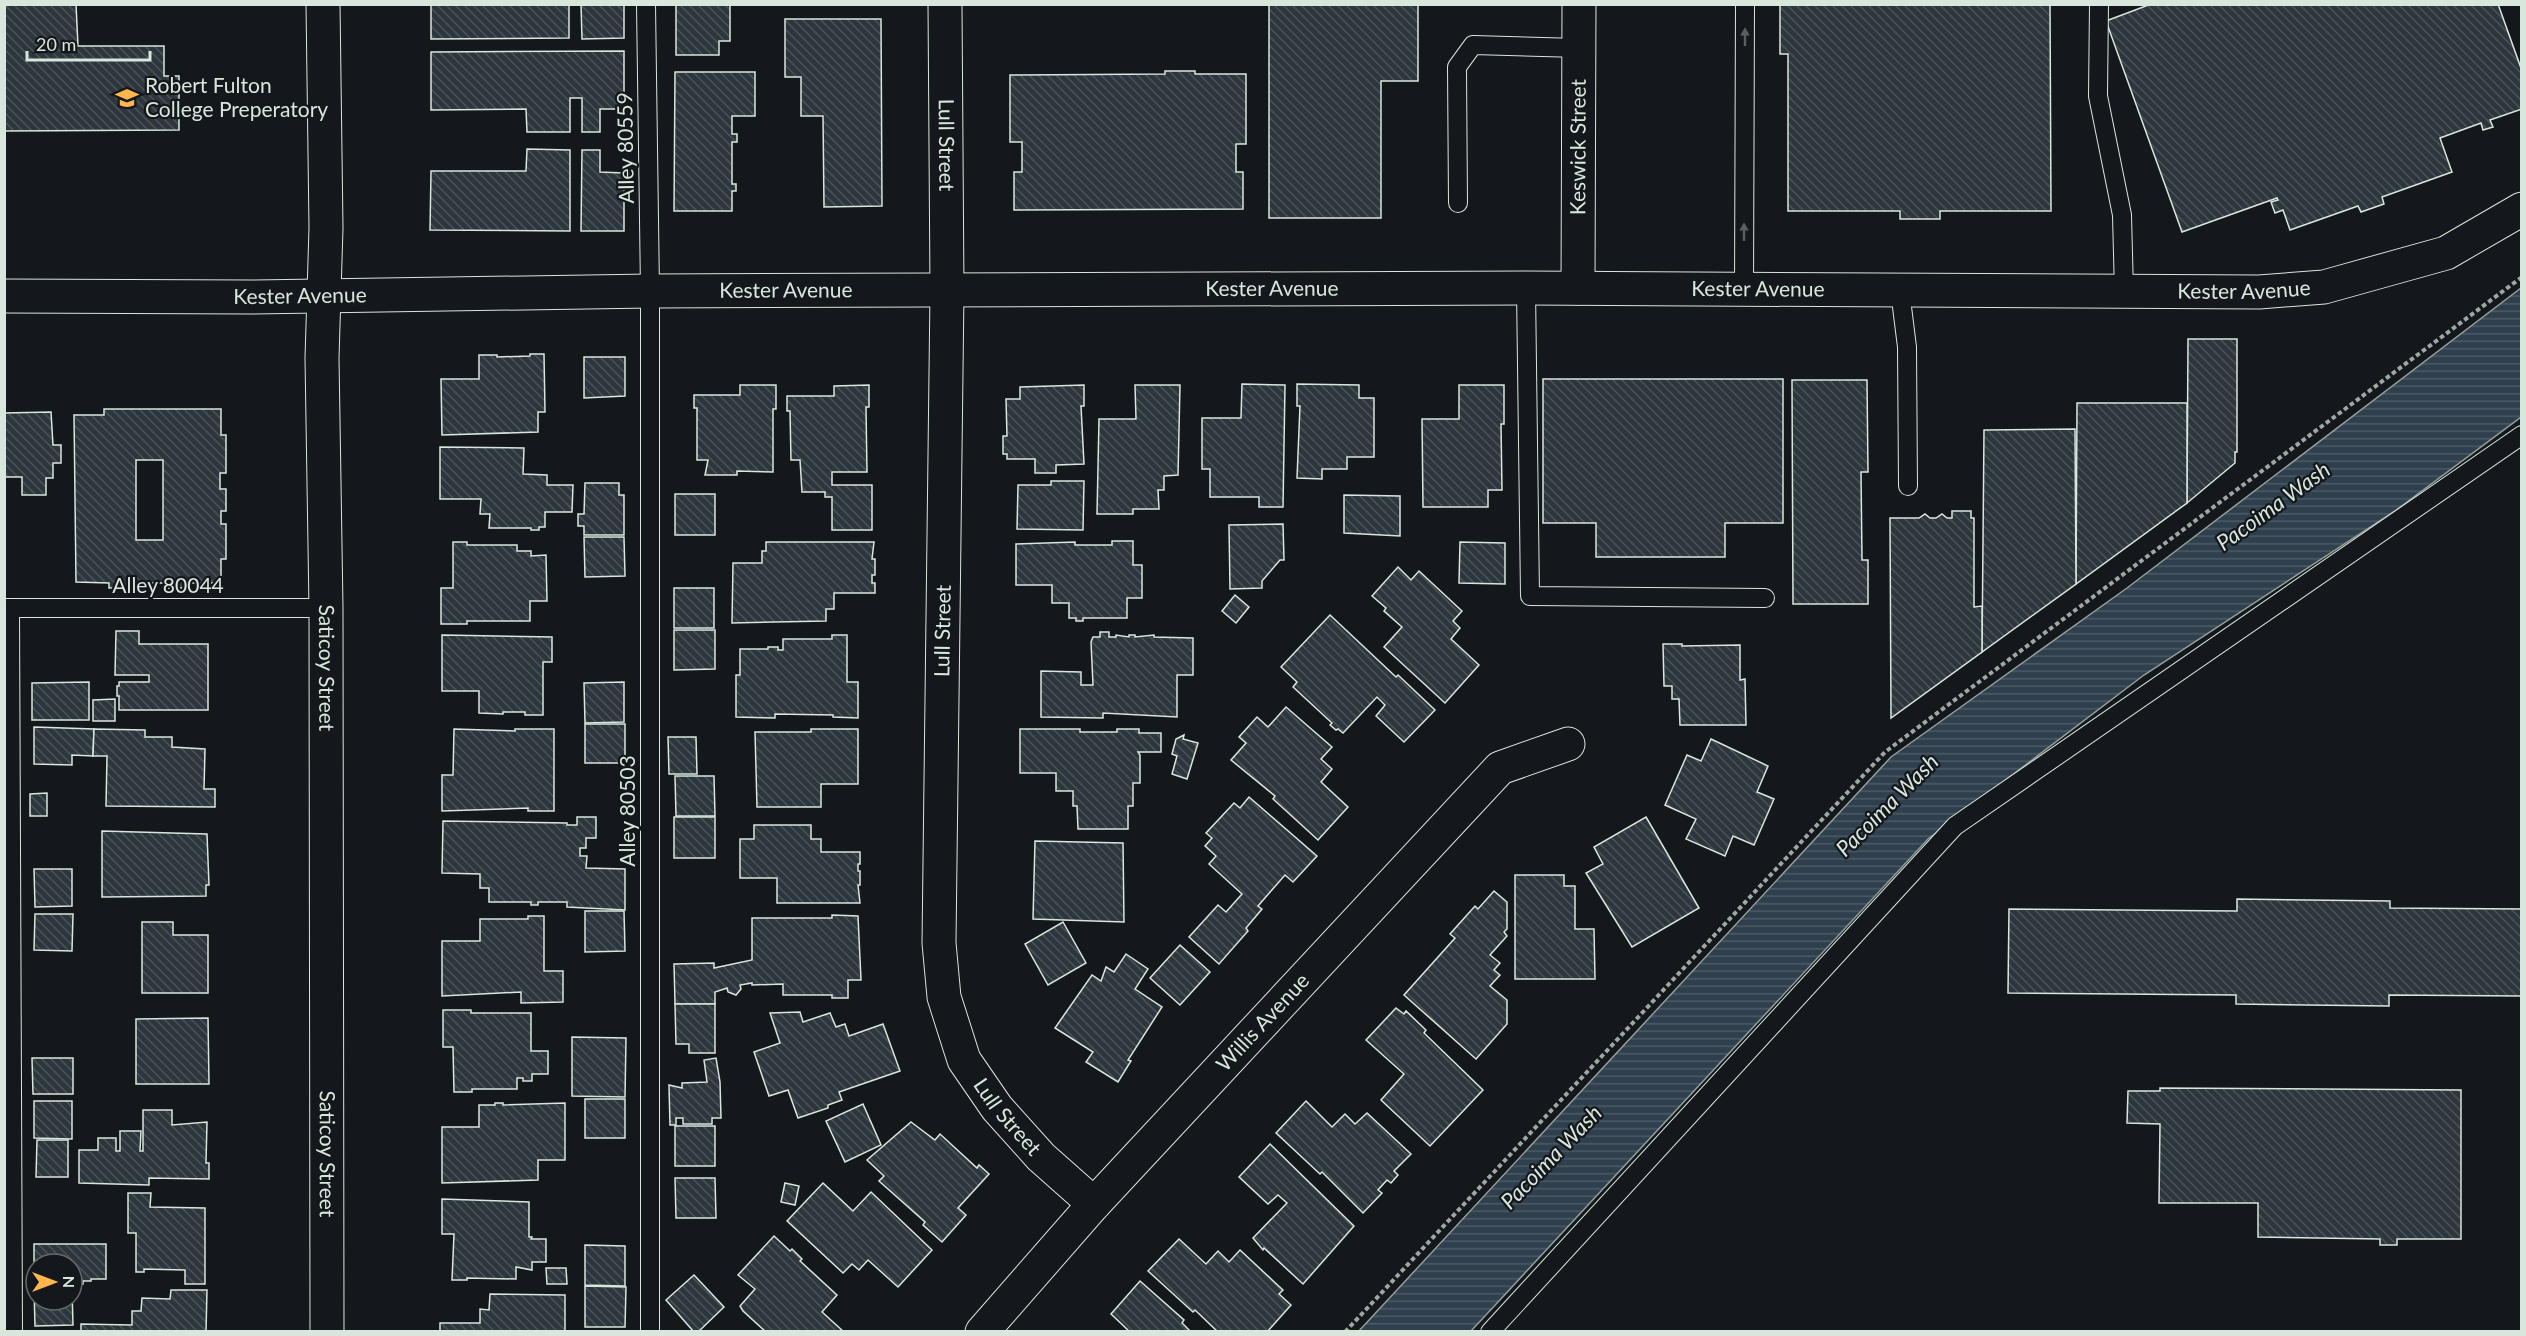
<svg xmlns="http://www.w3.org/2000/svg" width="2526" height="1336" viewBox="0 0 2526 1336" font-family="Lato,sans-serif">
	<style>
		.water { fill: url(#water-rules); stroke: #939e99; stroke-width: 1.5 }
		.building { fill: url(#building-back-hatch); stroke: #d8e6dc; stroke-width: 1.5; fill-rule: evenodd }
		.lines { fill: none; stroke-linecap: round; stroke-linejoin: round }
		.lane-casing { stroke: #d8e6dc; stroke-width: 20 }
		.street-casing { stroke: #d8e6dc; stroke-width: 35 }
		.secondary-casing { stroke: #d8e6dc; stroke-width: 35 }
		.path { stroke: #9da8a2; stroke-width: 4; stroke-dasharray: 4.5 3; stroke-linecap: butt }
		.lane { stroke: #14181c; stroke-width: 18 }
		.street { stroke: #14181c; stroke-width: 33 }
		.secondary { stroke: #14181c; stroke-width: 33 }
		.oneway { fill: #59605f }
		.labels { text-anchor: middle; stroke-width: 4.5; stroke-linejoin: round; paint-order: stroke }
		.poi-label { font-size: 21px; fill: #d8e6dc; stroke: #14181c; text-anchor: start }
		.street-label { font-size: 21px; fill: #d8e6dc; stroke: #14181c }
		.water-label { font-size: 22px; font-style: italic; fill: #d8e6dc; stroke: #14181c }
	</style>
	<defs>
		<pattern id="water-rules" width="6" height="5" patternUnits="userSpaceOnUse" patternTransform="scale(1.5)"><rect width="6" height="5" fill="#2f3f4d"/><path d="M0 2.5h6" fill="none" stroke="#4c5b66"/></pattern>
		<pattern id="building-back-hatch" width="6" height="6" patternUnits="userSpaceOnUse" patternTransform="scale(1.5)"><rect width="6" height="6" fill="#2c363c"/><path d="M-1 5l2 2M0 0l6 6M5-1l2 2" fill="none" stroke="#4a5358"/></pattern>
	</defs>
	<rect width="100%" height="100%" fill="#14181c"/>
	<!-- water -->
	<path class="water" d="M2521,288V417L2395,511L2144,675L1928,839L1471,1331L1358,1332L1891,757L2127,588Z"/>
	<!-- building -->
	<g class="building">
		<path d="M4,4H76L78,46H164V76H179V130L4,131Z"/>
		<path d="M431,4H569V38L431,39Z"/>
		<path d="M581,4H624V38L582,39Z"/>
		<path d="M676,4H730V41H719V55H676Z"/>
		<path d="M1269,4H1418V81H1381V218H1269Z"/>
		<path d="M1780,4H2050L2051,211H1940V219H1900V211H1788V54H1780Z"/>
		<path d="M2151,4H2498L2522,71V109L2490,120L2493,127L2483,130L2481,123L2440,138L2452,172L2382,197L2384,204L2361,212L2358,206L2290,230L2283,210L2275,213L2271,202L2278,200L2277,198L2182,232L2106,21Z"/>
		<path d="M785,19H881L882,206L824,207L823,116H801V77H785Z"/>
		<path d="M624,51V109H600V132H582V98H570V132H527L526,109L431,110V52Z"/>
		<path d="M1165,71H1195V74H1246V144H1236V172H1243V209L1014,210V172H1022V142H1010V75L1165,74Z"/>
		<path d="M675,72H755V116H732V134H737V142H732V184H736V191H732V211H674Z"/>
		<path d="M527,149L570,150V231L430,230L431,171H526Z"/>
		<path d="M582,150H600V172L624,173V231H581Z"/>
		<path d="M2188,339H2237V452H2235V463L2187,503Z"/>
		<path d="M530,354H544L545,412H538V432L442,435L441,379H479V355H497V357L530,356Z"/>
		<path d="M584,357H625V396L584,398Z"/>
		<path d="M1543,379H1783V523H1725V557H1596V523H1543Z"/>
		<path d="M1792,380H1867L1868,472H1861L1862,560H1868V604H1793Z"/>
		<path d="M1242,384L1285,385L1283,507H1259V497H1210V469H1202V418H1241Z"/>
		<path d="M1297,384L1359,385V398H1374V457H1347V469H1322V479L1297,478L1300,406H1297Z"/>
		<path d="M740,385H776V409H773V472L737,471V475H705L708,460H697V408H694V395H740Z"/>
		<path d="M869,385V407H866L867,472H832V485H872V530H832V497H825V492H802L800,460H791L790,411H787V396H834V386Z"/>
		<path d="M1084,385V406H1081L1084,464L1056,465V473H1035V459H1007V454H1003V436H1007L1006,399H1020V387Z"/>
		<path d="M1135,385H1180L1178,475L1164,476V490H1158L1159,509H1133V514H1097L1099,419H1136Z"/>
		<path d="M1459,385H1504V424H1501L1502,490H1488V507H1423L1422,419H1459Z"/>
		<path d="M2077,403H2187V503L2076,584Z"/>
		<path d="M104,409H221V435H226V473H220V489H226V511H221V524H226V559H221V583H185V588H167V583H129V588H109V583L76,582L74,415H104ZM136,460H163V540H136Z"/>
		<path d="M51,412L53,445H61V463H53V478H46V495H22V477H4V413Z"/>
		<path d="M2075,429L2076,584L1982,652L1984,430Z"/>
		<path d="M440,447L524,448L523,474L547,475V485H573L572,512H545V527H539V530H531V528H489L490,514H480L481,499H440Z"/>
		<path d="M1051,481H1084L1083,530L1017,529L1018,485H1051Z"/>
		<path d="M585,483H619V495H624V535H584V526H578V514H584Z"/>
		<rect x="675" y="494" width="40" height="41"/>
		<path d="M1344,495L1400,496V536L1344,533Z"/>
		<path d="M1952,511H1971V518H1974V607L1982,606V652L1891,718L1890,518H1919L1925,514L1930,518H1936L1942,514L1947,518H1952Z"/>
		<path d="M1283,524L1284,560H1280L1262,581V588L1230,589L1229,525Z"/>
		<path d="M584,537H624L625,576L585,577Z"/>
		<path d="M1112,541H1133V565H1142V598H1127V618H1083V621H1076V618H1069V603H1052V585H1016V544L1075,542V545H1112Z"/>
		<path d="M453,542H467V545H517V551H531V556L546,555L547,601H530V621H467V624H441V588H453Z"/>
		<path d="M766,542H874L872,559H875V575H872V583H875V593H834V609H826V621L732,623L733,563H762V551H766Z"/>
		<path d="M1460,542L1505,543V584L1459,583Z"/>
		<path d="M1398,567L1411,580L1419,571L1462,611L1453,621L1460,628L1451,639L1479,665L1445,703L1384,647L1402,627L1384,611L1386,608L1372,596Z"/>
		<rect x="674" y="588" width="40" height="40"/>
		<path d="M1235,595L1249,607L1236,623L1222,611Z"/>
		<path d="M1330,615L1396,677L1398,675L1435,710L1404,742L1376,716L1385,705L1377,697L1343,733L1338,729L1336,730L1330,725L1332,723L1293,687L1297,682L1281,667Z"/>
		<path d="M674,630H715V669L674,670Z"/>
		<path d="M116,631H139V644H208V710H119V696H117V686H119V682H149V675H115Z"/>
		<path d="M1100,632H1109V637H1116V635L1129,637V635H1135V637L1154,635V637L1193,638V675H1177V717L1103,713V718L1041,717V671L1081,672V685H1093L1091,642L1093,637H1100Z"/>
		<path d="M442,635L552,637V662H543V715H525V712H503V714L479,713V691H442Z"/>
		<path d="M832,635H847V682H858V718L833,717V715L775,714V718L736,717V675H740V649H768V647H778V650H783V639H832Z"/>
		<path d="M1663,644H1682V646L1740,645V680L1745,679L1746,725H1680L1679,699H1672V686H1664Z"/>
		<path d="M89,682V720H32V683Z"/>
		<path d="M624,682V722L585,723L584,683Z"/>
		<path d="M115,699V721H93V700Z"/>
		<path d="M1286,707L1332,747L1321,759L1332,769L1321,782L1348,807L1318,840L1273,799L1275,796L1231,760L1246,743L1239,737L1257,717L1268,727Z"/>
		<rect x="585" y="724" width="40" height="39"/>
		<path d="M34,727L94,729L93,756L72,755V765L34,764Z"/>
		<path d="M94,729L145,730V737H172V747L205,749L204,789H215V807L106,806L107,756H93Z"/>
		<path d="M454,729L515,731V729H554V811H528V808L442,811V775H453Z"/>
		<path d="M811,729H858V784H821V807H757L755,732H811Z"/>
		<path d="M1020,729H1080V732H1117V729H1139V733H1161V752H1138L1140,755V783H1133V806H1128V829H1078L1077,806H1073V791H1056V773H1020Z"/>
		<path d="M1184,735L1183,739L1198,743L1187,779L1172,774L1177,756L1172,754L1176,739Z"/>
		<path d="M668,737H696L697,774H669Z"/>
		<path d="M1711,739L1768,766L1757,792L1774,799L1754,845L1733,836L1725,856L1686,839L1696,819L1665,805L1687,755L1701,761Z"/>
		<path d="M675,776H714L715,816H676Z"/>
		<path d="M47,793V816H30V794Z"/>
		<path d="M1249,797L1317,856L1293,882L1285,875L1258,906L1262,909L1246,928L1248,931L1219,964L1189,937L1218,905L1226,912L1242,894L1209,864L1216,856L1205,846L1212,838L1206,833L1234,803L1240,808Z"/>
		<path d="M577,817H596V838H586V848H580V856H587L586,868L625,869V910L567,907V902H538V905H531V902H489V888H480V874L442,873L443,821L567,823V825H577Z"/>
		<rect x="674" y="817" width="41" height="41"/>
		<path d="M1646,817L1699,908L1632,947L1586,873L1603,864L1594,847Z"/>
		<path d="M754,825H811V839H821V852H860V864H858V871H860V885H858L860,903H777V878H740V839H754Z"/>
		<path d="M102,831L207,834L209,885H206V896L102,897Z"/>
		<path d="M1035,841L1123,843L1124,922L1033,919Z"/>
		<path d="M34,869H72V906L35,907Z"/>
		<path d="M1515,875H1564V886H1575V929H1594L1595,979H1515Z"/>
		<path d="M1494,891L1507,902V929L1504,932L1507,936L1490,955L1500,963L1494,970L1500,975L1490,986L1507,1000V1024L1476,1059L1404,995L1455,938L1450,934L1475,906L1478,909Z"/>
		<path d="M2237,899L2390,901V908L2522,909V996L2389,995V1006L2236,1004V995L2008,993L2009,909L2237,911Z"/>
		<path d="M585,911H624L625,951L585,952Z"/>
		<path d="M35,914H73L72,951L34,950Z"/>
		<path d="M832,915L858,916L861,980H848V998H832V995H783V984L752,985V983L740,985L741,989L736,995L728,992L727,988L715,992V1004H675L674,964L714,963V968L752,960V918H832Z"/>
		<path d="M528,916H544V971H563V1002L521,1003V992L442,996V941H480V919H528Z"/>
		<path d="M142,922H173V935H208V993H142Z"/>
		<path d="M1063,922L1086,963L1048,985L1025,944Z"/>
		<path d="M1180,945L1210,972L1180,1005L1150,978Z"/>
		<path d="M1126,954L1148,969L1135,989L1162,1007L1128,1060L1131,1061L1118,1082L1086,1062L1093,1052L1055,1028L1092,975L1101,981L1106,967L1114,972Z"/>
		<path d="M675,1004H715V1053H689V1044H676Z"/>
		<path d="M1396,1008L1404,1014L1406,1011L1426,1030L1424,1033L1483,1090L1430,1146L1381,1100L1404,1074L1366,1040Z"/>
		<path d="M443,1010H471V1013H531V1051H548V1074H532V1081H523V1078H517V1089H472V1092H454L453,1047H443Z"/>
		<path d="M800,1012L803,1022L830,1013L836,1027L845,1024L849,1036L883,1024L900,1071L839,1092L842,1100L828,1105V1108L798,1118L788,1090L769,1096L754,1052L780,1043L770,1013Z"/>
		<path d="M208,1018L209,1084H136V1019Z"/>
		<path d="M572,1037L626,1038L625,1097L572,1096Z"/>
		<path d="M32,1058H73V1094H33Z"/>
		<path d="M716,1058L720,1082L721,1118H712V1124H683V1118H676V1125H670L669,1085L682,1088V1083L707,1082L704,1060Z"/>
		<path d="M2160,1088L2461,1090V1239H2397V1245H2380V1239L2258,1237V1203H2159L2160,1124L2127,1123L2128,1091H2160Z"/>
		<rect x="585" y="1099" width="40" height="39"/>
		<path d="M34,1101H72V1139L34,1138Z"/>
		<path d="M1306,1101L1332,1127L1345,1114L1355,1124L1367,1113L1411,1154L1394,1171L1398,1175L1391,1183L1387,1180L1378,1190L1382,1193L1363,1213L1322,1172L1320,1174L1276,1133Z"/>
		<path d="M495,1103H503V1105L565,1103V1160H538V1180L442,1183V1127H479V1105H495Z"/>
		<path d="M863,1104L881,1145L845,1162L826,1121Z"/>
		<path d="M143,1110H172V1125L207,1122L206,1163H209V1179L149,1178V1185L79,1183V1150H98V1138H116V1151H120V1131H141L140,1151H143Z"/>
		<path d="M911,1122L935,1140L940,1134L977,1168L979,1165L989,1174L958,1208L966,1215L942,1242L923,1225L925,1222L879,1181L884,1176L867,1160Z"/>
		<rect x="675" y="1126" width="40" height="40"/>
		<path d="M37,1140H68V1177H36Z"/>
		<path d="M1270,1144L1354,1226L1303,1284L1264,1248L1263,1250L1253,1238L1287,1203L1278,1195L1268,1204L1239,1177Z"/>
		<path d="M675,1178H715L716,1218H676Z"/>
		<path d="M785,1183L799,1186L795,1205L781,1202Z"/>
		<path d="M823,1183L853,1211L871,1192L932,1250L898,1287L868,1260L859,1270L852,1264L843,1273L787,1221Z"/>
		<path d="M128,1193H151L150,1207L205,1208V1284H185V1270L144,1269V1272H136V1233H128Z"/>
		<path d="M442,1199L529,1202V1237H532L531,1239H546V1262H532V1270L516,1267V1279L467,1278V1280H452L454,1234H442Z"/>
		<path d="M774,1236L790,1251L792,1249L802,1259L800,1261L837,1295L822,1312L844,1332H766L743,1311L740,1306L755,1289L738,1275Z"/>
		<path d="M1179,1239L1206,1264L1218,1251L1229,1262L1240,1250L1283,1290L1279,1294L1291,1305L1267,1332H1218L1195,1310L1193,1312L1148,1271Z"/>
		<path d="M34,1244H106V1279H91V1281H83V1284H72V1264H36V1281H34Z"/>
		<path d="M585,1245L625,1246V1286L585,1285Z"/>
		<path d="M546,1268H566L567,1284H547Z"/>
		<path d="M694,1275L724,1307L698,1332H694L666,1300Z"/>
		<path d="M1140,1281L1184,1320L1182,1323L1191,1332H1130L1111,1314Z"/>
		<path d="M585,1286L626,1287L625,1327H585Z"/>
		<path d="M34,1289L36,1300H72V1289L73,1325L35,1326Z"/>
		<path d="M171,1290H207L206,1332H81V1324L132,1325V1311H141L142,1298L170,1299Z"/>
		<path d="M490,1294L565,1295V1332H440V1323H480V1309L489,1310Z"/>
	</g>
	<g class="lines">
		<!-- lane casing -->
		<g class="lane-casing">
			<g id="lane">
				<path d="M646,4L650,291V1332"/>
				<path d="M2099,4L2098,96L2122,215L2124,292"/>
				<path d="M1458,203L1457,67L1473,45L1579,48"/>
				<path d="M1526,288L1530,596L1765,598"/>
				<path d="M1744,290L1745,4"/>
				<path d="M1900,291L1907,347L1908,486"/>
				<path d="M4,608H326"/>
				<path d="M10,608L13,1332"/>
				<path d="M1490,1332L1955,826L2522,435"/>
			</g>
		</g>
		<!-- street casing -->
		<g class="street-casing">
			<g id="street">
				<path id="s1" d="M945,4L947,291L939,943L944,997L964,1060L997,1108L1041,1157L1094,1204"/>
				<path id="s2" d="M1578,288L1579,4"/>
				<path id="s3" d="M982,1332L1094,1204L1500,768L1568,744"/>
			</g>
		</g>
		<!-- secondary casing -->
		<g class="secondary-casing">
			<g id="secondary">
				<path id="s4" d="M323,4L326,228L322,358L326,608L327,1332"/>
				<path id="s5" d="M4,296L253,297L650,291L1526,288L2259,292L2324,287L2446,253L2522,209"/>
			</g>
		</g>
		<!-- path -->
		<path class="path" d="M1345,1332L1885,752L2522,277"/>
		<!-- lane -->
		<use href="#lane" class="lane"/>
		<!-- street -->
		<use href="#street" class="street"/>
		<!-- secondary -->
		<use href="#secondary" class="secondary"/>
	</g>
	<!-- one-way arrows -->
	<defs><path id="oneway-solid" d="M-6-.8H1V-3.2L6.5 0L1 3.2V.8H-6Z" transform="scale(1.5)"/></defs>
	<g class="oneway">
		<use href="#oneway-solid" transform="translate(1745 37) rotate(-90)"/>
		<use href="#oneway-solid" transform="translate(1744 232) rotate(-90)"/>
	</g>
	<!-- icons -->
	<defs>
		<g id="school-bare" transform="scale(1.8)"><path d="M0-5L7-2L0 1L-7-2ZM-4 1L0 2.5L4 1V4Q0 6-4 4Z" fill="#ffb74d" stroke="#14181c" stroke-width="2.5" paint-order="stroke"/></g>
	</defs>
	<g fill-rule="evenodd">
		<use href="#school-bare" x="127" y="98"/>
	</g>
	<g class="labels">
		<!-- poi labels -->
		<g class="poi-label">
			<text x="145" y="93">Robert Fulton<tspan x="145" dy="24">College Preperatory</tspan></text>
		</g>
		<!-- street labels -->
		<g class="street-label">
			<text dy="7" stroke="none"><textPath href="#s1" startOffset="141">Lull Street</textPath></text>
			<text dy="7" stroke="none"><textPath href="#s2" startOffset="141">Keswick Street</textPath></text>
			<text transform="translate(626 148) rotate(-91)" y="7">Alley 80559</text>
			<text dy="7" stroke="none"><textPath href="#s5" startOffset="1268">Kester Avenue</textPath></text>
			<text dy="7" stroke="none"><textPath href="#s5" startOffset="1754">Kester Avenue</textPath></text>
			<text dy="7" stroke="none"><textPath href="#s5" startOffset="2240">Kester Avenue</textPath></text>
			<text dy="7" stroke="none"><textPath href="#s5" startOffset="782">Kester Avenue</textPath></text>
			<text dy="7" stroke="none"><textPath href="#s5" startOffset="296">Kester Avenue</textPath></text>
			<text x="168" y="593">Alley 80044</text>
			<text transform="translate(943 631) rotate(-89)" y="7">Lull Street</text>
			<text dy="7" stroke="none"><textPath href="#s4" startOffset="664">Saticoy Street</textPath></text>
			<text transform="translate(628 811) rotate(-90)" y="7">Alley 80503</text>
			<text dy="7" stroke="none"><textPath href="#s3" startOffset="418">Willis Avenue</textPath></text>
			<text dy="7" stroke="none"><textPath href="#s1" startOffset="1131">Lull Street</textPath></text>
			<text dy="7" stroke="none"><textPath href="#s4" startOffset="1150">Saticoy Street</textPath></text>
		</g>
		<!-- water labels -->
		<g class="water-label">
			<text transform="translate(2273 506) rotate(-36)" y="8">Pacoima Wash</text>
			<text transform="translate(1887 805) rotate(-45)" y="8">Pacoima Wash</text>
			<text transform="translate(1551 1157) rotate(-46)" y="8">Pacoima Wash</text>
		</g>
	</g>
	<!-- border -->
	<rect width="2526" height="1336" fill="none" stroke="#d8e6dc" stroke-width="12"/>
	<!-- north arrow -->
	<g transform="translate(54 1282) rotate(90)"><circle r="28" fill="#14181c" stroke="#626a69" stroke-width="1.5"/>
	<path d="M0-4.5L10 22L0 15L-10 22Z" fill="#ffb74d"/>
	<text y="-9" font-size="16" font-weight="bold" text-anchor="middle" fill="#d8e6dc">N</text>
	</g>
	<!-- scale -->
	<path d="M27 51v9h123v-9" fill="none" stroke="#d8e6dc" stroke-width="3"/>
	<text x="36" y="51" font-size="18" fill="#d8e6dc" stroke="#14181c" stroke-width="4.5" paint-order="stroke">20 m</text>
</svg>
